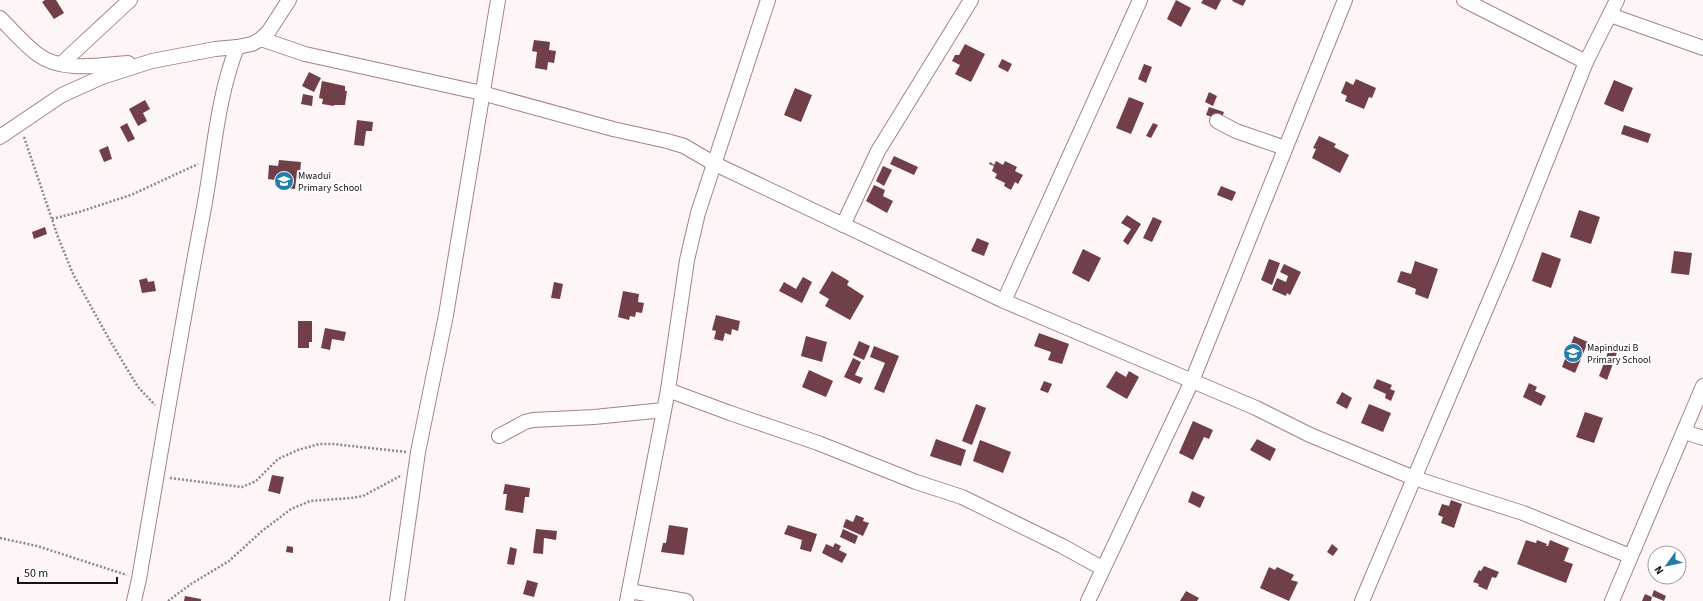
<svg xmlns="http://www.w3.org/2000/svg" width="1703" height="601" viewBox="0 0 1703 601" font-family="'Source Sans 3',sans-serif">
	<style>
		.building { fill: #713f47 }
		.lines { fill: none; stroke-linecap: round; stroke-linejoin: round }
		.street-casing { stroke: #a58286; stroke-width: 16 }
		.path { stroke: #918688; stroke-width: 2.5; stroke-dasharray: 2 2; stroke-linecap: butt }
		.street { stroke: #fff; stroke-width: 14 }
		.labels { text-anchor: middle; stroke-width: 4; stroke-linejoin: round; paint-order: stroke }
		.poi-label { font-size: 10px; fill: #1c0f11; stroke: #fff; text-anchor: start }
	</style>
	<rect width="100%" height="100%" fill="#fdf5f6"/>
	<!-- building -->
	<g class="building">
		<path d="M45,0H56L64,13L54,19L42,2Z"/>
		<path d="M1176,0L1191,8L1181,27L1167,19Z"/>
		<path d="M1203,0H1221L1216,10L1201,3Z"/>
		<path d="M1233,0H1246L1243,6L1232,1Z"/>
		<path d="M534,40L550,42L549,50L556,51L554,63L548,62L547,70L535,68L537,52L532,51Z"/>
		<path d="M965,44L985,54L971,82L955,74L960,65L952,61L955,55H959Z"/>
		<path d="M1002,59L1012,64L1008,72L998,67Z"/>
		<path d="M1144,64L1152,67L1146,83L1138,79Z"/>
		<path d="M309,72L321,78L314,92L302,86Z"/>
		<path d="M1356,79L1376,88L1372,98L1369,97L1364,109L1345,101L1347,96L1341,93L1346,81L1353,85Z"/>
		<path d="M1614,80L1633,88L1623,112L1604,104Z"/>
		<path d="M322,81L345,86V91H347L345,105H334V106L322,104L323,99L319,98Z"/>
		<path d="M795,88L812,95L801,122L784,115Z"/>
		<path d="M1209,92L1217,96L1213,106L1205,102Z"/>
		<path d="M303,94L313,96L312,106L301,104Z"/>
		<path d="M1129,97L1144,103L1131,134L1116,128Z"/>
		<path d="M145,100L150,109L143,113L147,121L138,126L129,109Z"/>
		<path d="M1209,107L1224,112L1221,120L1206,115Z"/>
		<path d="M357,120L373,122L372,131H366L364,146L354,145Z"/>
		<path d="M127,123L135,139L128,142L120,127Z"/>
		<path d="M1153,123L1158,125L1151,138L1146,136Z"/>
		<path d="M1624,125L1651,134L1648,143L1621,134Z"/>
		<path d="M1319,136L1336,144L1334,147L1349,155L1340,173L1312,158L1316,149L1313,148Z"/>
		<path d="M108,146L112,159L104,162L99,150Z"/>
		<path d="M894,156L918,167L914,175L890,164Z"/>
		<path d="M279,160L301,162L300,173H297L295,189L275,186V180L268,179L269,165L278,166Z"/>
		<path d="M996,161L1003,165L1005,161L1017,167L1015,171L1023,175L1018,184L1015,182L1011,190L1004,186L1005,183L995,178L997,174L992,171L994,166L989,164L990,162L994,165Z"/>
		<path d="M883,166L892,170L884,186L876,181Z"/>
		<path d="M874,185L885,190L883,196L893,201L887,213L866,201Z"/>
		<path d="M1221,186L1236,192L1232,201L1217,195Z"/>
		<path d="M1579,210L1600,217L1591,244L1570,237Z"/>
		<path d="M1127,215L1141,224L1128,245L1123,241L1131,229L1121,223Z"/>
		<path d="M1153,217L1162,221L1152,242L1143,238Z"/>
		<path d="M45,227L47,234L34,239L32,232Z"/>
		<path d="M977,238L989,243L984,256L971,251Z"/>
		<path d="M1083,249L1101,258L1089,282L1072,273Z"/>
		<path d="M1674,251L1692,253L1689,275L1671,273Z"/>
		<path d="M1542,252L1561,259L1551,288L1532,281Z"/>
		<path d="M1269,259L1280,263L1272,285L1261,280Z"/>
		<path d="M1415,261L1438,269L1428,299L1415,294L1416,289L1397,282L1401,271L1411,274Z"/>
		<path d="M1284,264L1301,272L1290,295L1287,293L1286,296L1272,290L1277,278L1286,282L1288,276L1280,272Z"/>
		<path d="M832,271L849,281L847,285L864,296L850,320L825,306L829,299L819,293Z"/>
		<path d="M803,277L812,282L802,303L779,291L784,282L796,289Z"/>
		<path d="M147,278L148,282L154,281L156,291L142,293L139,280Z"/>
		<path d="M554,282L563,284L560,299L551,298Z"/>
		<path d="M623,291L639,294L638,302L644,303L642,313L636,312L635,317L630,316L629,320L618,317Z"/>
		<path d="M716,315L740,321L738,331L732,329L731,335L725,333L723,341L714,339L716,331L712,330Z"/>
		<path d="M298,321H312V342H309V348H298Z"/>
		<path d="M325,328L346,332L344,341L332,339L330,350L321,348Z"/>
		<path d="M1039,333L1069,344L1062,364L1048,360L1051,352L1034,346Z"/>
		<path d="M806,336L827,342L822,362L801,356Z"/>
		<path d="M1574,336L1588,342L1575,373L1562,367Z"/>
		<path d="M859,341L870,346L864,360L853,355Z"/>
		<path d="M1611,344L1619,347L1607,380L1599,376Z"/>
		<path d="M874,346L899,356L884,393L874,389L885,363L870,357Z"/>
		<path d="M853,358L861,362L855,375L863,378L860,384L844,377Z"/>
		<path d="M809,370L833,381L826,397L802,387Z"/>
		<path d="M1116,371L1126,377L1129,371L1139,377L1127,399L1106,387Z"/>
		<path d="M1377,379L1392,385L1390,389L1395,391L1391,401L1385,398L1386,394L1373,388Z"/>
		<path d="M1044,381L1052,384L1048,393L1040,390Z"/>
		<path d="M1529,383L1537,387L1535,391L1546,396L1541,406L1523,397Z"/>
		<path d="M1342,392L1352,398L1347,409L1336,403Z"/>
		<path d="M976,404L986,408L972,445L962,441Z"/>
		<path d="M1369,404L1391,413L1383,432L1361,423Z"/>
		<path d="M1585,412L1603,418L1594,443L1576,437Z"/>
		<path d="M1193,421L1213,430L1209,439L1204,437L1193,460L1179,453Z"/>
		<path d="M936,439L966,450L961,466L930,456Z"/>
		<path d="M1257,439L1276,449L1270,461L1250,450Z"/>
		<path d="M980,440L1011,452L1003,473L973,461Z"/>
		<path d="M272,475L284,477L280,494L268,491Z"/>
		<path d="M505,484L530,488L529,497H525L523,513L505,510L507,494H503Z"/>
		<path d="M1192,491L1205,497L1200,508L1188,502Z"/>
		<path d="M1451,500L1462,504L1454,528L1441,523L1443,517L1438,515L1442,504L1449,506Z"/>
		<path d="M856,515L864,518L863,521L869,523L863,536L843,527L846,519L853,522Z"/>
		<path d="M669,525L688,528L684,555L661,552L663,543H666Z"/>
		<path d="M788,525L817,534L811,552L800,549L802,540L784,534Z"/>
		<path d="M536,529L557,531L556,540L544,538L543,554L533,553Z"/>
		<path d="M843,529L858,536L855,544L840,537Z"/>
		<path d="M1526,540L1536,543L1537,540L1547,544L1546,546H1548L1550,540L1569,548L1564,561L1573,564L1566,583L1517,564Z"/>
		<path d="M835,543L841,546L839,550L847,554L842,563L822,553L826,544L833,547Z"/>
		<path d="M1332,544L1338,549L1333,556L1327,552Z"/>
		<path d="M287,546L293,547V553L286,552Z"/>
		<path d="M510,547L517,549L514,565L507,564Z"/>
		<path d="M1484,566L1499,572L1496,578L1492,577L1487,590L1478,586L1479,584L1473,582L1479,570L1481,571Z"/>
		<path d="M1269,567L1275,570L1277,567L1294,575L1291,580L1298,582L1289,601L1260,588Z"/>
		<path d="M527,580L538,583L534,597L523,594Z"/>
		<path d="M1654,590L1666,596L1664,601L1652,596Z"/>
		<path d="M1186,591L1199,598L1197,601H1180Z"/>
		<path d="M1645,594L1652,597L1651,601H1642Z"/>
		<path d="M185,596L201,599V601H184Z"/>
	</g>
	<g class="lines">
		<!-- street casing -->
		<g class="street-casing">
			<g id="street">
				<path d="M1464,0L1586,62"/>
				<path d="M1610,15L1703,48"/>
				<path d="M0,18C12,30 24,44 37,54C62,73 100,65 128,63"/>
				<path d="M261,39L305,54L482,93L613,129L667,141L684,146L713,163L1004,301L1256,408L1310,435L1414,478L1523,513L1630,556"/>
				<path d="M61,64L130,0"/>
				<path d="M1217,121L1236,131L1285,148"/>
				<path d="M0,137L62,95L102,77L152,61L215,49L237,47L252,44L261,39L269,31L289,0"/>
				<path d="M843,225L878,151L971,0"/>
				<path d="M1004,301L1140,0"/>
				<path d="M668,390L730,413L818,443L916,482L962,497L1062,546L1102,568"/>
				<path d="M1685,432L1703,438"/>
				<path d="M499,436L525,422L533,420L594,417L664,410"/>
				<path d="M629,591L686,601"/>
				<path d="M134,601L139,579C160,457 180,334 203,213C214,156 216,102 237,47"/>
				<path d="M397,601L418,452L446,315L498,0"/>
				<path d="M627,601L668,390L687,260L698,213L768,0"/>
				<path d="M1088,601L1192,381L1345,0"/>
				<path d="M1362,601L1506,262L1586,62L1617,0"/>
				<path d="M1612,601L1703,386"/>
			</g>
		</g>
		<!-- path -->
		<g class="path">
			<path d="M24,137L58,237L73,274L109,339L138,387L155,405"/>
			<path d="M52,219L79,212L131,195L198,164"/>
			<path d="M170,478L242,487L256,481L278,459L298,450L319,444H333L406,452"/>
			<path d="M0,538L37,546L127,575"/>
			<path d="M168,601L191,584L229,561L262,531L291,509L310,501L351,498L363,496L402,475"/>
		</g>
		<!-- street -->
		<use href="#street" class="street"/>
	</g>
	<!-- icons -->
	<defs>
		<g id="school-disc" transform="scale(1)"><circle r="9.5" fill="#247cab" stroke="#fff"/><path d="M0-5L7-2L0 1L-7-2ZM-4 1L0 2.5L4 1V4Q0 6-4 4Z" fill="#fff"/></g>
	</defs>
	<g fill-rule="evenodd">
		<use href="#school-disc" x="284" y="181"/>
		<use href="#school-disc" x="1573" y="353"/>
	</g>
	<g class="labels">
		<!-- poi labels -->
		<g class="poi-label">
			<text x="298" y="179">Mwadui<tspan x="298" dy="12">Primary School</tspan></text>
			<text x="1587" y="351">Mapinduzi B<tspan x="1587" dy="12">Primary School</tspan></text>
		</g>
	</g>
	<!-- north arrow -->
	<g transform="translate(1667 565) rotate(237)"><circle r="19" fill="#ffffff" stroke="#a49fa0"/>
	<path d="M0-3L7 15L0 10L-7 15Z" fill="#247cab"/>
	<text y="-6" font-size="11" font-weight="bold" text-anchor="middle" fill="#1c0f11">N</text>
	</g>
	<!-- scale -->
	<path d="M18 577v6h99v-6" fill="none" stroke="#1c0f11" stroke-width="2"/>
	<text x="24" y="577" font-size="12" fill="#1c0f11" stroke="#ffffff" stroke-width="3" paint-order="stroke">50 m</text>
</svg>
